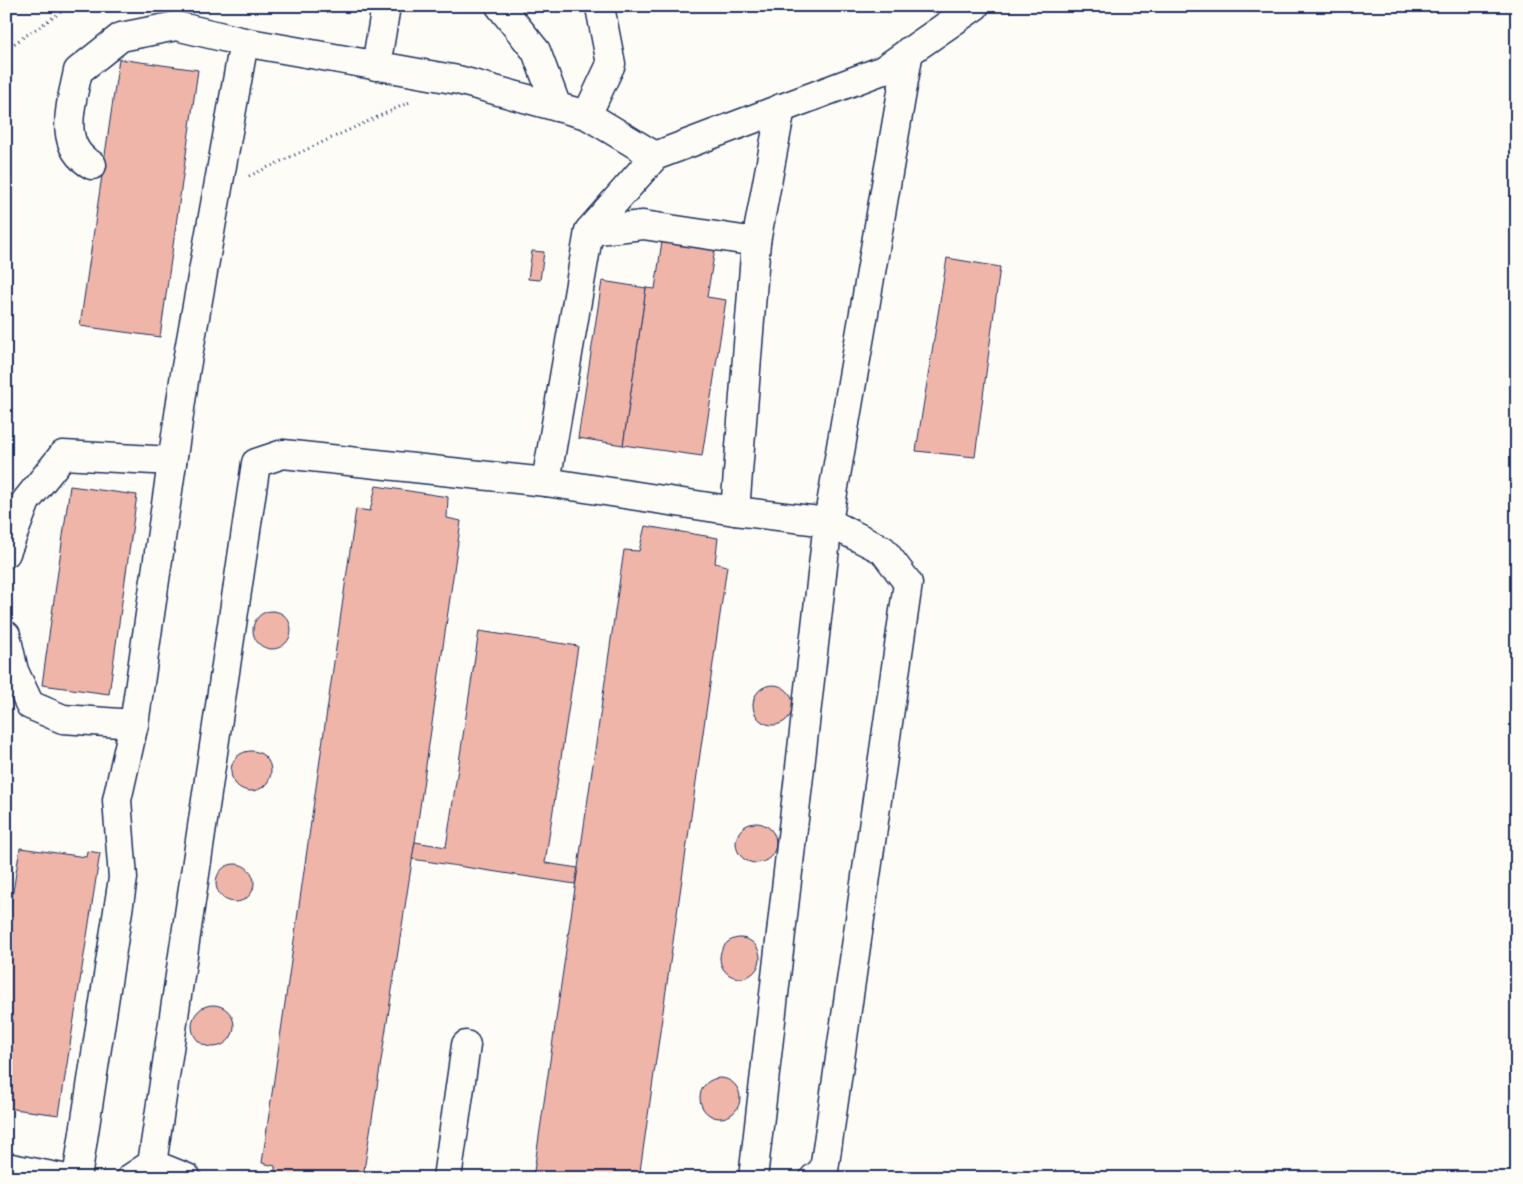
<svg xmlns="http://www.w3.org/2000/svg" width="1523" height="1184" viewBox="0 0 1523 1184" font-family="Itim,sans-serif">
	<style>
		.building { fill: #efb5a9; stroke: #1b2f5e }
		.lines { fill: none; stroke-linecap: round; stroke-linejoin: round }
		.minor-casing { stroke: #1b2f5e; stroke-width: 31 }
		.path { stroke: #1b2f5e; stroke-width: 3; stroke-dasharray: 1 4; stroke-linecap: butt }
		.minor { stroke: #fdfcf7; stroke-width: 28 }
	</style>
	<rect width="100%" height="100%" fill="#fdfcf7"/>
	<filter id="ink" filterUnits="userSpaceOnUse"><feTurbulence type="fractalNoise" baseFrequency=".02" numOctaves="2"/><feDisplacementMap in="SourceGraphic" scale="10" xChannelSelector="R" yChannelSelector="G"/><feConvolveMatrix kernelMatrix="1 2 1 2 8 2 1 2 1" color-interpolation-filters="sRGB"/></filter>
	<g filter="url(#ink)">
		<!-- building -->
		<g class="building">
			<path d="M119,59L198,70L160,337L80,326Z"/>
			<path d="M662,241L715,249L707,297L726,300L702,456L623,445L646,288L655,289Z"/>
			<path d="M532,251L544,252L540,280L528,279Z"/>
			<path d="M947,258L1000,267L975,457L916,451Z"/>
			<path d="M602,281L646,288L623,445L578,438Z"/>
			<path d="M70,486L137,495L109,694L42,685Z"/>
			<path d="M376,486L448,497L447,518L461,521L415,842L363,1177L350,1175V1178H275V1166L262,1163L356,509L370,511Z"/>
			<path d="M645,526L718,538L715,563L727,566L639,1178H533L624,550L639,551Z"/>
			<circle cx="272" cy="630" r="19"/>
			<path d="M479,631L578,646L545,863L578,868L575,884L412,859L415,842L446,847Z"/>
			<circle cx="773" cy="705" r="20"/>
			<circle cx="251" cy="771" r="20"/>
			<circle cx="756" cy="843" r="20"/>
			<path d="M20,848L86,857L87,851L100,853L59,1115L6,1108V935Z"/>
			<circle cx="235" cy="883" r="19"/>
			<circle cx="740" cy="958" r="20"/>
			<circle cx="213" cy="1026" r="21"/>
			<circle cx="720" cy="1098" r="20"/>
		</g>
		<g class="lines">
			<!-- minor casing -->
			<g class="minor-casing">
				<g id="minor">
					<path d="M500,6L536,51L557,107"/>
					<path d="M376,66L386,6"/>
					<path d="M587,115L611,64L600,7"/>
					<path d="M92,165C56,146 72,102 78,71L121,37L176,26L244,42L458,80L587,115L655,156"/>
					<path d="M589,231L643,225L756,242L735,511"/>
					<path d="M756,242L781,108"/>
					<path d="M546,482L589,231L655,156L883,70L975,6"/>
					<path d="M6,553L26,501L63,455L172,461"/>
					<path d="M6,635L14,671L30,705L63,719L134,724"/>
					<path d="M152,1164L187,1178"/>
					<path d="M6,1167L62,1178"/>
					<path d="M77,1178L123,878L117,800L134,724L186,367L244,42"/>
					<path d="M131,1178L152,1164L256,463L283,454L546,482L735,511L828,522L753,1178"/>
					<path d="M447,1178L466,1045"/>
					<path d="M814,1178L824,1170L908,583L883,550L828,522L909,51"/>
				</g>
			</g>
			<!-- path -->
			<g class="path">
				<path d="M6,49L70,6"/>
				<path d="M249,176L412,101"/>
			</g>
			<!-- minor -->
			<use href="#minor" class="minor"/>
		</g>
	</g>
	<!-- margin -->
	<rect width="1523" height="1184" fill="none" stroke="#fdfcf7" stroke-width="25"/>
	<rect x="12" y="12" width="1498" height="1159" fill="none" stroke="#1b2f5e" stroke-width="2" filter="url(#ink)"/>
</svg>
